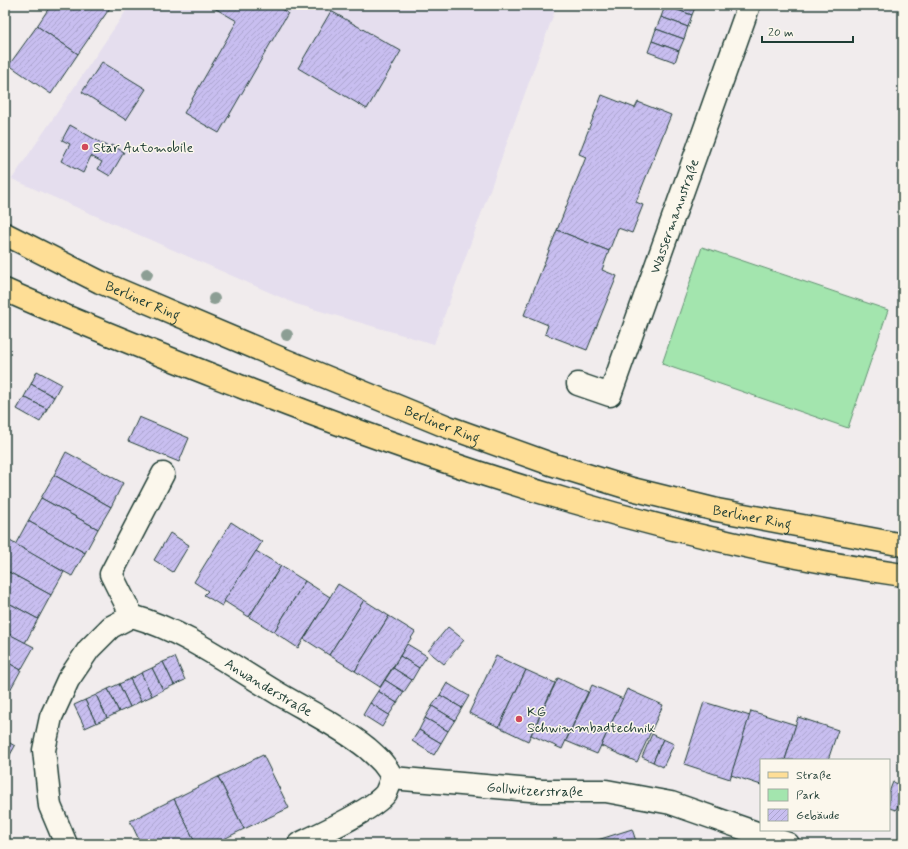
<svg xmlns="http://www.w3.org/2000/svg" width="908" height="849" viewBox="0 0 908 849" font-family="Mynerve,sans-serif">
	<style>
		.built { fill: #e5deee }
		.park { fill: #a3e5ae; stroke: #619171 }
		.building { fill: url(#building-hatch); stroke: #1f3d34 }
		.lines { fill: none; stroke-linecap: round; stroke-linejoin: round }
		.street-casing { stroke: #1f3d34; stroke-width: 25 }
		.primary-casing { stroke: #1f3d34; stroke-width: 25 }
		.street { stroke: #fbf7ec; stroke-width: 22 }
		.primary { stroke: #fede96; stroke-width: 22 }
		.tree { fill: #8c9e94 }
		.poi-dot { fill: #d1495b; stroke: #fbf7ec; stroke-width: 1.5 }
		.labels { text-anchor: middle; stroke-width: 3; stroke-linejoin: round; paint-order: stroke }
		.poi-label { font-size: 14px; fill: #1f3d34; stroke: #fbf7ec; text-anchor: start }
		.street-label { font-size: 14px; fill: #1f3d34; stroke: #fbf7ec }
	</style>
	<defs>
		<pattern id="building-hatch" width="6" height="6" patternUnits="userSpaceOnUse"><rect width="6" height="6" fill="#c8bef0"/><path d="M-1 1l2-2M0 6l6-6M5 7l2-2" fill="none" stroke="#aba4ce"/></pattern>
	</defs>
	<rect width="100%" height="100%" fill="#f1eced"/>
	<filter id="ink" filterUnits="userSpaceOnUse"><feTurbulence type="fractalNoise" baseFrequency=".025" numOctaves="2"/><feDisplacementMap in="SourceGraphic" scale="8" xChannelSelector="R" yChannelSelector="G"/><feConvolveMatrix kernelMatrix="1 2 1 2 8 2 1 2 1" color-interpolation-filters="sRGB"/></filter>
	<g filter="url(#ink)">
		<!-- built -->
		<path class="built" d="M130,5H557L434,344L296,304L12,179Z"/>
		<!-- park -->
		<path class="park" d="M702,247L888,310L848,428L662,364Z"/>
		<!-- building -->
		<g class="building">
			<path d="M51,5H112L78,54L37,26Z"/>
			<path d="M209,5H274L288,13L219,133L184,113L237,21Z"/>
			<path d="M665,5H696L692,15Z"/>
			<path d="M665,6L692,15L688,27L661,17Z"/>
			<path d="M331,11L401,51L367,109L298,68Z"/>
			<path d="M661,17L688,27L684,39L656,29Z"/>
			<path d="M37,26L78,54L51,94L9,65Z"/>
			<path d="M656,29L684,39L679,51L652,41Z"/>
			<path d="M652,41L679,51L675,62L648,52Z"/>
			<path d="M102,62L146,89L126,120L82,92Z"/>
			<path d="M602,95L635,108L638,102L671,115L636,202L643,205L632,233L618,228L609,251L557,230L586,157L579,154Z"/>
			<path d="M70,125L110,148L111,145L124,152L110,176L98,169L102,162L91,156L83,173L61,161L70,144L62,140Z"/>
			<path d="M557,230L609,251L602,270L617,276L587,350L545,334L548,325L524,315Z"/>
			<path d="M37,371L61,384L54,397L31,384Z"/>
			<path d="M31,384L54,397L47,409L24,397Z"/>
			<path d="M24,397L47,409L40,422L17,409Z"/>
			<path d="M139,417L189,438L179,462L128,441Z"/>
			<path d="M66,452L123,483L111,507L54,475Z"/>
			<path d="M54,475L111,507L98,529L41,498Z"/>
			<path d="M41,498L98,529L85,553L28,521Z"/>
			<path d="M28,521L85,553L72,576L15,545Z"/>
			<path d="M231,522L262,542L222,606L204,595L208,591L194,582Z"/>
			<path d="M170,533L189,545L173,572L154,560Z"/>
			<path d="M10,541L64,572L51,595L5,570V550Z"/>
			<path d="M256,551L281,566L249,617L224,601Z"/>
			<path d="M281,566L305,581L274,632L249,617Z"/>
			<path d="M5,570L51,595L38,619L5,601Z"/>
			<path d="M305,581L330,597L298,648L274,632Z"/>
			<path d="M338,584L364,600L329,655L304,639Z"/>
			<path d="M364,600L389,616L355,671L329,655Z"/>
			<path d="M5,601L38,619L25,643L5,632Z"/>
			<path d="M389,616L415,632L380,687L355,671Z"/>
			<path d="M448,627L464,640L444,664L428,651Z"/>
			<path d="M5,632L34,647L21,670L5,661Z"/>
			<path d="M407,644L427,656L419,668L400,656Z"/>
			<path d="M400,656L419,668L412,680L393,668Z"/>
			<path d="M496,656L526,670L499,727L469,713Z"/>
			<path d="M175,657L185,680L174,685L163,662Z"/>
			<path d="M5,661L21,670L9,692L5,690Z"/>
			<path d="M163,662L174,685L163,690L152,668Z"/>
			<path d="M152,668L163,690L152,696L141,673Z"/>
			<path d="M393,668L412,680L404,692L385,680Z"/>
			<path d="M526,670L555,683L528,741L499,727Z"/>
			<path d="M141,673L152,696L141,701L130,679Z"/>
			<path d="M558,678L588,692L562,749L531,735Z"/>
			<path d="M130,679L141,701L130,707L119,684Z"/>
			<path d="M385,680L404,692L397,703L378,691Z"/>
			<path d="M447,683L469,696L462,708L440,695Z"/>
			<path d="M119,684L130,707L119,712L108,689Z"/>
			<path d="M592,685L623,699L597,754L566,741Z"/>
			<path d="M108,689L119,712L107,718L96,695Z"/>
			<path d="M627,689L663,705L637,762L601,746Z"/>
			<path d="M378,691L397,703L389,715L370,703Z"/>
			<path d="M96,695L107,718L96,723L85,700Z"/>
			<path d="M440,695L462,708L455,720L432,706Z"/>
			<path d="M85,700L96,723L85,728L74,705Z"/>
			<path d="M704,702L750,716L730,779L684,764Z"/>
			<path d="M370,703L389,715L382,727L363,715Z"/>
			<path d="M432,706L455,720L448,731L425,718Z"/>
			<path d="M751,711L796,725L785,760H761V785L731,775Z"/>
			<path d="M798,717L838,730L828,760H785Z"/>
			<path d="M425,718L448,731L441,743L419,730Z"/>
			<path d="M419,730L441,743L434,755L412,741Z"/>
			<path d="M652,734L663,739L653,762L642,757Z"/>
			<path d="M663,739L674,744L663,767L653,762Z"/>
			<path d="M5,740L15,746L5,764Z"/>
			<path d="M263,755L289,808L244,829L218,777Z"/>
			<path d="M218,777L244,829L214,844H196L174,799Z"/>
			<path d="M893,782L903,786V791L896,810L889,808V792Z"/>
			<path d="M903,791V808L897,806Z"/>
			<path d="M174,799L196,844H141L130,821Z"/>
			<path d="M632,829L637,844H585Z"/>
		</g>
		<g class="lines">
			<!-- street casing -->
			<g class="street-casing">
				<g id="street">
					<path id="s1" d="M578,384L610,395L749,5"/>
					<path d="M132,616L111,574L163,474"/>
					<path id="s2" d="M66,844L50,806L44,750L51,717L68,680L89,649L111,627L132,616C185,631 232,666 279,694C308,711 341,727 367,748C377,757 387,765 392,778"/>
					<path id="s3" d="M299,844C320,834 373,810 386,793C388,789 390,783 392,778L542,791H606L671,803L788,844"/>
				</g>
			</g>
			<!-- primary casing -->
			<g class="primary-casing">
				<g id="primary">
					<path id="s4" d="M5,234L100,282L282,359L448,427L551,464L632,489L717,510L903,545"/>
					<path d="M5,290C83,325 163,356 242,387C456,471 675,542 903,575"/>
				</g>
			</g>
			<!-- street -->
			<use href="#street" class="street"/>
			<!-- primary -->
			<use href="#primary" class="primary"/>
		</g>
		<!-- trees -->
		<g class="tree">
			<circle cx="147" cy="274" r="6"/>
			<circle cx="214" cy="299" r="6"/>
			<circle cx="287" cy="335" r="6"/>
		</g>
	</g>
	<!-- markers -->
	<g class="poi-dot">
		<circle cx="85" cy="147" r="4"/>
		<circle cx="519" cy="719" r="4"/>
	</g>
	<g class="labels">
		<!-- poi labels -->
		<g class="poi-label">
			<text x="93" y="152">Star Automobile</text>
			<text x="527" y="716">KG<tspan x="527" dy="16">Schwimmbadtechnik</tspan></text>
		</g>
		<!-- street labels -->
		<g class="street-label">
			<text dy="5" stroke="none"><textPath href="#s1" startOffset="224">Wassermannstraße</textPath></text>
			<text dy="5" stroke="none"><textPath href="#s4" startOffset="153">Berliner Ring</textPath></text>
			<text dy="5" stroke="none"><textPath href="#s4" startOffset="477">Berliner Ring</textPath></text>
			<text dy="5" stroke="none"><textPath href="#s4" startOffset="801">Berliner Ring</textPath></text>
			<text dy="5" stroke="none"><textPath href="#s2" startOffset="419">Anwanderstraße</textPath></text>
			<text dy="5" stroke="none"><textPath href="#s3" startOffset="261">Gollwitzerstraße</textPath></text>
		</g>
	</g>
	<!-- margin -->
	<rect width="908" height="849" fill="none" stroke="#fbf7ec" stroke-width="20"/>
	<rect x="10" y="10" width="888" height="829" fill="none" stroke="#1f3d34" stroke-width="1.5" filter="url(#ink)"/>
	<!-- legend -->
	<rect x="760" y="759" width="130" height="72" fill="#fbf7ec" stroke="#a3ada2"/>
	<rect x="768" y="772" width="20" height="6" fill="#fede96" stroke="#a3ada2"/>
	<text x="796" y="779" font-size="12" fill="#1f3d34">Straße</text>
	<rect x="768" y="789" width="20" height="12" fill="#a3e5ae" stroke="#a3ada2"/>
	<text x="796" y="799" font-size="12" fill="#1f3d34">Park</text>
	<rect x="768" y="809" width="20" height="12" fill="url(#building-hatch)" stroke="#a3ada2"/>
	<text x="796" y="819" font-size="12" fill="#1f3d34">Gebäude</text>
	<!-- scale -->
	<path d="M762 36v6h91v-6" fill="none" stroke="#1f3d34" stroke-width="2"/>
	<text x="768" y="36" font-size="12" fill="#1f3d34" stroke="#fbf7ec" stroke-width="3" paint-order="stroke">20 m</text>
</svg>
